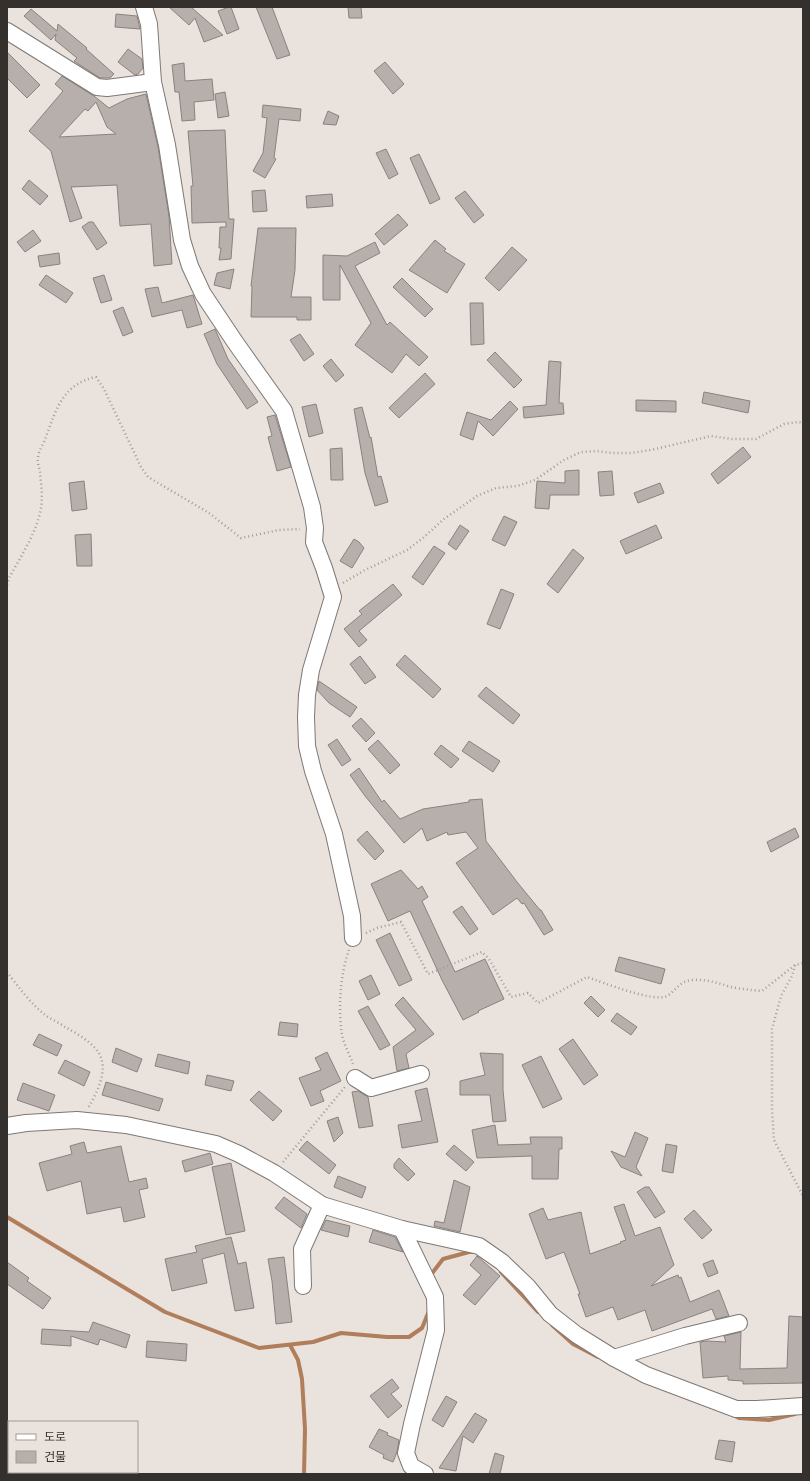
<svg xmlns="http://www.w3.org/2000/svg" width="810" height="1481" viewBox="0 0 810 1481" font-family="Poppins,'Noto Sans KR',sans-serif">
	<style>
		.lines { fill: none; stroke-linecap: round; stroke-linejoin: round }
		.stream { stroke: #b07e5a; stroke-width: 4 }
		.building { fill: #b6afab; stroke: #89827e; fill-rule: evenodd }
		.minor-casing { stroke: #7f7874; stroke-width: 18 }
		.path { stroke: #a29d99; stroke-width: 2.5; stroke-dasharray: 1 3; stroke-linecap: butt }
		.minor { stroke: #fff; stroke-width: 16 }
	</style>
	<rect width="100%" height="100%" fill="#e9e2dd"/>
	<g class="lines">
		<!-- stream -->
		<g class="stream">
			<path d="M7,1217L165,1312L259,1348L313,1342L341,1333L387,1337H409L422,1328L429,1311"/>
			<path d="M501,1272L538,1312"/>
			<path d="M430,1276L443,1259L469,1252H474"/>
			<path d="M552,1325L573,1344L598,1357"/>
			<path d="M290,1345L298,1360L302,1379L305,1429L304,1474"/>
			<path d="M733,1415L739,1418L769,1420L795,1414"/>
		</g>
	</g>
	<!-- building -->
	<g class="building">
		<path d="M169,7H191L223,35L204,42L195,18L189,25Z"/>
		<path d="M229,7H231L239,29L227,34L218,11Z"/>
		<path d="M256,7H272L290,55L277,59Z"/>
		<path d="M348,7H361L362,18H349Z"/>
		<path d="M31,9L57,31L58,24L87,48L86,49L114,74L110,78H100L74,61L77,58L55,40L56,34L51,40L24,16Z"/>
		<path d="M116,14L137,16L140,29L115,27Z"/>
		<path d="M128,49L142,59L143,68L138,74L135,75L118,62Z"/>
		<path d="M7,52L40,85L27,98L7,78Z"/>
		<path d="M385,62L404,84L393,94L374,71Z"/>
		<path d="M184,63L185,81L212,79L214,100L194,102L195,120L182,121L179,92H175L172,65Z"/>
		<path d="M62,76L94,96L109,108L127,99L146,94L158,147L169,216L172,264L154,266L151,224L120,226L117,185L71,187L82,218L70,222L51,151L29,131L63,91L55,84ZM96,102L107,127L116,134L59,137L85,109L88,111Z"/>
		<path d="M225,92L229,116L218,118L215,94Z"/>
		<path d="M263,105L301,109L300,121L279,119L274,158L276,159L265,178L253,171L263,153L267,118L262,117Z"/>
		<path d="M328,111L339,116L336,125L323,124Z"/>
		<path d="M225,130L229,219H234L231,259L219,260L221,248H219L220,227H226V222L192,223L191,186H193L188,131Z"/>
		<path d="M386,149L398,174L389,179L376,153Z"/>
		<path d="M419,154L440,199L430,204L410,158Z"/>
		<path d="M29,180L48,196L40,205L22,189Z"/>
		<path d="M265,190L267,211L253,212L252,191Z"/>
		<path d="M465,191L484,215L474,223L455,198Z"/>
		<path d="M332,194L333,206L307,208L306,196Z"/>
		<path d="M398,214L408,225L384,245L375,234Z"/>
		<path d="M89,222H93L107,243L97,250L82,227Z"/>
		<path d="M258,228H296L295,270L291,297H311V320H297V317H251L252,286H251Z"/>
		<path d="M33,230L41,241L25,252L17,242Z"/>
		<path d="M435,240L446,249L444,251L465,264L447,293L409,270Z"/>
		<path d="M375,242L380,253L355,266L387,325L390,322L428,357L419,366L406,354L392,373L355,345L371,323L340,265V300H323V255L347,256Z"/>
		<path d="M512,247L527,260L499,291L485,278Z"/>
		<path d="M59,253L60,264L40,267L38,256Z"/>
		<path d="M234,269L230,289L214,285L217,273Z"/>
		<path d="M46,275L73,293L66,303L39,285Z"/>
		<path d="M104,275L112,300L101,303L93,278Z"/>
		<path d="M402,278L433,309L425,317L393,287Z"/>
		<path d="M158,287L162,303L193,295L202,324L187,328L182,310L152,317L145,289Z"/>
		<path d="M470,303H483L484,344L471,345Z"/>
		<path d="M123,307L133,332L123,336L113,311Z"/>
		<path d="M215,329L228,359L258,402L247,409L217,364L204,334Z"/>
		<path d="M300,334L314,354L304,361L290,340Z"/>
		<path d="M495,352L522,380L514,388L487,360Z"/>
		<path d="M331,359L344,375L336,382L323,366Z"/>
		<path d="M549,361L561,362L559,403H563L564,414L524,418L523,407L546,405Z"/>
		<path d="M425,373L435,384L399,418L389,408Z"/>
		<path d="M704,392L750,401L748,413L702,403Z"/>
		<path d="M636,400L676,401V412L636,411Z"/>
		<path d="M510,401L518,409L493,436L478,421L473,440L460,435L467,412L491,420Z"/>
		<path d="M316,404L323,433L309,437L302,407Z"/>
		<path d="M362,407L370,438L371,437L378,477L381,476L388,502L375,506L365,473L354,409Z"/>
		<path d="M275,415L291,467L277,471L268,437L272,436L267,417Z"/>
		<path d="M743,447L751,457L718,484L711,474Z"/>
		<path d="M342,448L343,480H331L330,449Z"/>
		<path d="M579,470V495H550L549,509L535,508L537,481L565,483V471Z"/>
		<path d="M612,471L614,495L600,496L598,472Z"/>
		<path d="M84,481L87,509L72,511L69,483Z"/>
		<path d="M660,483L664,493L638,503L634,493Z"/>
		<path d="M504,516L517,522L505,546L492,540Z"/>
		<path d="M460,525L469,531L456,550L448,544Z"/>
		<path d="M656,525L662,538L626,554L620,541Z"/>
		<path d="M91,534L92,566H77L75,535Z"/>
		<path d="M354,539L359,542L364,548L352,568L340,561Z"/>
		<path d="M434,546L445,553L423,585L412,577Z"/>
		<path d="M573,549L584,558L558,593L547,584Z"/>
		<path d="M393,584L402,595L359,631L367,640L359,647L344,629L362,614L359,611Z"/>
		<path d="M501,589L514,594L500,629L487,624Z"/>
		<path d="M405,655L441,689L433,698L396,665Z"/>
		<path d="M360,656L376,677L365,684L350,664Z"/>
		<path d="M319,681L357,707L350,717L329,703L317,690Z"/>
		<path d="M486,687L520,715L513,724L478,696Z"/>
		<path d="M361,718L375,733L366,742L352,726Z"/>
		<path d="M337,739L351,760L342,766L328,745Z"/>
		<path d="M378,740L400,765L390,774L368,749Z"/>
		<path d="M469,741L500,761L493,772L462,751Z"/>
		<path d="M441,745L459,759L451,768L434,754Z"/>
		<path d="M359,768L382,802L384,800L400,819L423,809L469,802V800L482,799L486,841L517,882L540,910H541L553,930L544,935L524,903L522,904L517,898L493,915L456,863L478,848L466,832L448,835L447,832L427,841L422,828L404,843L365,796L350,775Z"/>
		<path d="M795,828L799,837L771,852L767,842Z"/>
		<path d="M367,831L384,851L375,860L357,840Z"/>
		<path d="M401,870L418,889L422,886L428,897L422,901L455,972L485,959L504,999L478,1011L479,1012L463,1020L442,980L410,911L388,921L371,884Z"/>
		<path d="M462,906L478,929L470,935L453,912Z"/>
		<path d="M390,933L412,980L399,986L376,940Z"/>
		<path d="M619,957L665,969L661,984L615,971Z"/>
		<path d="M371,975L380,994L368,1000L359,981Z"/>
		<path d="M591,996L605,1010L598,1017L584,1003Z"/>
		<path d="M403,997L434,1034L406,1054L409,1068L397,1071L393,1047L416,1030L395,1005Z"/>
		<path d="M368,1006L390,1045L380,1050L358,1011Z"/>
		<path d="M617,1013L637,1027L631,1035L611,1021Z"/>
		<path d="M280,1022L298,1024L297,1037L278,1035Z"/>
		<path d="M39,1034L62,1045L57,1056L33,1045Z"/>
		<path d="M573,1039L598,1075L584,1085L559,1049Z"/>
		<path d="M116,1048L142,1059L137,1072L112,1062Z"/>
		<path d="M327,1052L341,1081L320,1091L324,1101L311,1106L299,1078L321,1070L315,1058Z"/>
		<path d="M480,1053L503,1054V1090L506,1121L493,1122L490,1095H460V1081L485,1075Z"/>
		<path d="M158,1054L190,1062L188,1074L155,1066Z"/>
		<path d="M541,1056L562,1099L543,1108L522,1065Z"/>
		<path d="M65,1060L90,1072L84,1086L58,1073Z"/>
		<path d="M207,1075L234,1081L231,1091L205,1085Z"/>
		<path d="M106,1082L163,1099L159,1111L102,1095Z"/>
		<path d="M23,1083L55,1095L49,1111L17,1100Z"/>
		<path d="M427,1088L438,1142L402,1148L398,1125L422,1121L415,1091Z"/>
		<path d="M259,1091L282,1111L273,1121L250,1100Z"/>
		<path d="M358,1091L368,1097L373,1126L359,1128L352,1092Z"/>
		<path d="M338,1117L343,1133L334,1142L327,1121Z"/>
		<path d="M495,1125L498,1145L531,1144L530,1137H562V1149H559L558,1179H532V1156L477,1158L472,1130Z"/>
		<path d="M635,1132L648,1138L636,1167L642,1176L621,1167L611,1151L625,1157Z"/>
		<path d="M307,1141L336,1165L329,1174L299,1150Z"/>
		<path d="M84,1142L87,1153L121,1146L129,1182L146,1178L148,1188L139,1190L145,1217L124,1222L121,1207L87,1214L81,1181L47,1191L39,1163L72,1154L70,1146Z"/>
		<path d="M666,1144L677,1146L673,1173L662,1171Z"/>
		<path d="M454,1145L474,1162L466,1171L446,1154Z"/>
		<path d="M210,1153L213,1164L185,1172L182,1161Z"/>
		<path d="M399,1158L415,1174L408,1181L394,1168V1164Z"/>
		<path d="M231,1163L245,1231L226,1235L212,1167Z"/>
		<path d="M338,1176L366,1187L362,1198L334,1187Z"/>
		<path d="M454,1180L470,1187L460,1232L434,1226L435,1221L444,1223Z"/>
		<path d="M645,1187H649L665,1212L655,1218L637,1192Z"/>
		<path d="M284,1197L307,1214L301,1228L275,1208Z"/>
		<path d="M624,1204L635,1236L660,1227L674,1265L651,1286L678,1275L679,1278L681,1277L690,1302L719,1290L729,1316L716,1319L712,1309L652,1331L645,1310L618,1320L613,1307L586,1317L578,1294H580L564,1252L546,1259L529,1214L543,1208L548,1220L581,1212L590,1254L621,1243L620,1242L626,1240L614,1207Z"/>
		<path d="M694,1210L712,1230L702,1239L684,1219Z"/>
		<path d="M326,1220L350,1226L348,1237L321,1230Z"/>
		<path d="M373,1230L395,1237L403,1252L369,1242Z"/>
		<path d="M231,1237L238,1264L246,1262L254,1308L235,1311L224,1253L202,1259L207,1283L172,1291L165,1259L197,1252L195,1246Z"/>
		<path d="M477,1256L500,1276L475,1305L463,1295L481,1275L470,1265Z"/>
		<path d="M284,1257L292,1322L276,1324L272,1281L268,1259Z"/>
		<path d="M713,1260L718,1273L708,1277L703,1264Z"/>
		<path d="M7,1262L29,1278L27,1281L51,1298L43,1309L7,1284Z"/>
		<path d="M789,1316L803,1317V1383L743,1384V1381L728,1380V1376L703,1378L700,1342L707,1341L726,1342L724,1336L741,1332L740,1369L787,1368Z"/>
		<path d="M93,1322L130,1335L126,1348L100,1339L98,1345L71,1336V1346L41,1344L42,1329L89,1332Z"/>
		<path d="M147,1341L187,1344L186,1361L146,1357Z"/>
		<path d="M392,1379L399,1388L391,1394L402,1406L388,1418L370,1396Z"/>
		<path d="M446,1396L457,1402L443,1427L432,1420Z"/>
		<path d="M475,1413L487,1420L473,1443L463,1436L456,1471L439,1468Z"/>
		<path d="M379,1429L388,1433L387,1435L399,1440L397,1452L393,1462L383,1458L384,1455L369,1447Z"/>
		<path d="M719,1440L735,1442L732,1462L715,1459Z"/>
		<path d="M495,1453L504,1456L500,1474H489Z"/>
	</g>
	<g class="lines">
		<!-- minor casing -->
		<g class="minor-casing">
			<g id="minor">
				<path d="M144,7L149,24L153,82L167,145L182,240L190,266L203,294L235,342L284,411L312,507L315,528L314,542L324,568L333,597L311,670L307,695L306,717L307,746L313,771L334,834L352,916L353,938"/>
				<path d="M7,31L97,87L107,88L153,82"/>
				<path d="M355,1078L371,1088L421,1074"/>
				<path d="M7,1126L26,1123L77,1120L126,1125L216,1144L239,1154L274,1173L322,1205L402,1229L479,1246L502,1262L528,1287L550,1314L577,1335L614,1358L646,1375L736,1409H757L803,1406"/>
				<path d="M402,1229L435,1297L436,1330L412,1424L406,1453L411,1466L425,1474"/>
				<path d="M303,1286L302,1249L322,1205"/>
				<path d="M614,1358L685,1336L739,1323"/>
			</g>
		</g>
		<!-- path -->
		<g class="path">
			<path d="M343,583L365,570L407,550L423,538L444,519L477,496L496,488L517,486L535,480L564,460L581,452L597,451L612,453H631L651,450L711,436L732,439H756L784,424L798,422L803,423"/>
			<path d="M7,585L9,578C20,558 37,532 41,508C43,496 41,484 40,472C39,467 37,461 38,457C39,450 44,443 46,437C56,409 63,384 96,377L104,389L141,467L148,477L209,513L241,538L279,530L300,529"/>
			<path d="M366,933L377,928L401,922L428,974L482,952L489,959L511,997L528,993L538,1003L587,977C602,982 654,1003 667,996C675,992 679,981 692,980C706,979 718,983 731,987C741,989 751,990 762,991L795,965L803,963"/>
			<path d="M349,950C340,976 338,1007 342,1035C344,1045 350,1055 353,1064"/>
			<path d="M795,965L792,976L781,996L772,1029V1110L774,1140L803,1196"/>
			<path d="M7,972C16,984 32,1005 44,1014C50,1019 58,1022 65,1027C74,1032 85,1038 93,1046C112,1063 99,1090 88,1108"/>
			<path d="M283,1162L345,1087"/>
		</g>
		<!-- minor -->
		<use href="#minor" class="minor"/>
	</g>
	<!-- border -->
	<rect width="810" height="1481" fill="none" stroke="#33302e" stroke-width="16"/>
	<!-- legend -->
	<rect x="8" y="1421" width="130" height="52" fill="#e9e2dd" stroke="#a09b97"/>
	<rect x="16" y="1434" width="20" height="6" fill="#ffffff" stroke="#a09b97"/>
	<text x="44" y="1441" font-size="12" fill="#33302e">도로</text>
	<rect x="16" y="1451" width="20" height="12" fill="#b6afab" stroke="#a09b97"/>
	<text x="44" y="1461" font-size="12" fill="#33302e">건물</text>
</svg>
